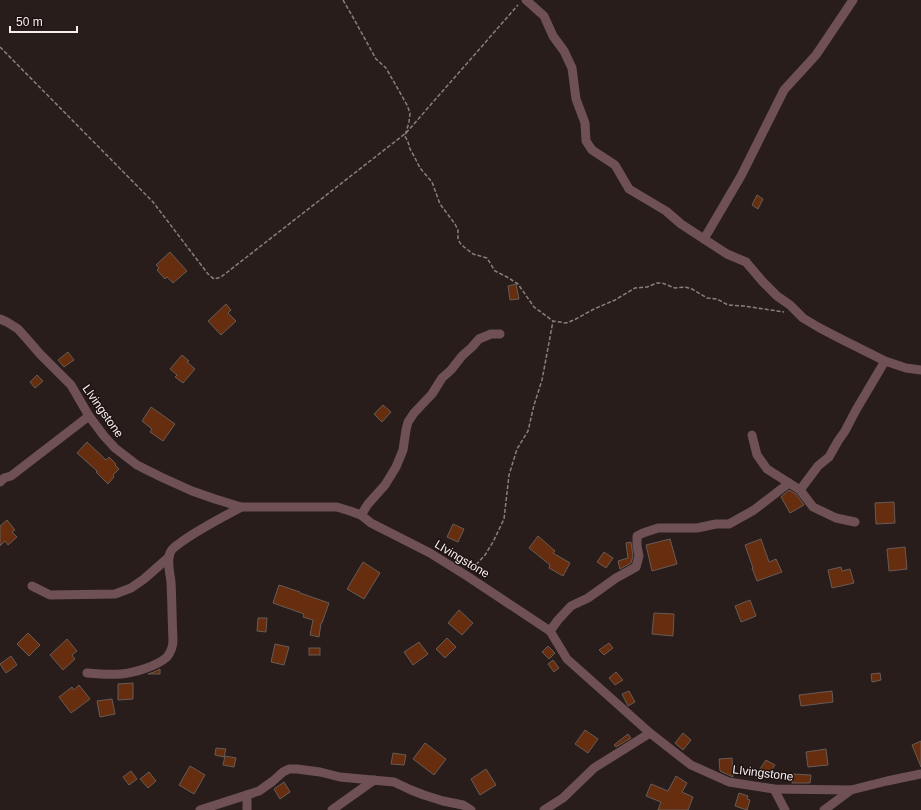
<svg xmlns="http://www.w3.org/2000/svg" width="921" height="810" viewBox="0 0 921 810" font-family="Arial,sans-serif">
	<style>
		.building { fill: #662e0f; stroke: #675b56 }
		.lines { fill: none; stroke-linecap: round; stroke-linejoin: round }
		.path { stroke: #89807e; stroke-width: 1.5; stroke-dasharray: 4 2; stroke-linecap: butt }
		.minor { stroke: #6f5155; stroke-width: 9 }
		.labels { text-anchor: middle; stroke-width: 3; stroke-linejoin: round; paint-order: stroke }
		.street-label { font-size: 12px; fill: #f7efee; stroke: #1e1312 }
	</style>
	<rect width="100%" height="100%" fill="#281d1b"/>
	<!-- building -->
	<g class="building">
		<path d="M757,195L763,199L758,209L752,205Z"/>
		<path d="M170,252L187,271L173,283L167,277L165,279L157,270L159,268L156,265Z"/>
		<path d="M516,284L519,299L510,300L508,286Z"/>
		<path d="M226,304L231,310L228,313L236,321L221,335L208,321Z"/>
		<path d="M68,352L74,360L64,367L58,360Z"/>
		<path d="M182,355L189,361L187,362L195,369L183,383L175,377L177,375L170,369Z"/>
		<path d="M37,375L43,381L35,388L30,382Z"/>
		<path d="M383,405L391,412L382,422L374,414Z"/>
		<path d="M151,407L175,424L163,441L150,432L152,429L142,421Z"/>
		<path d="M87,442L106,460L109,457L116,464L115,465L119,469L113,475L114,477L108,484L96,472L97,471L77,453Z"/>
		<path d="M789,490L796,494L804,505L790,513L781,497Z"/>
		<path d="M894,502L895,523L876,524L875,503Z"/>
		<path d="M7,520L15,530L12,532L17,537L8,545L5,541L0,546V526Z"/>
		<path d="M453,524L464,529L458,542L447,537Z"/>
		<path d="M538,536L555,551L553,553L570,563L563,576L549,568L550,565L529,548Z"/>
		<path d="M670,539L677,564L652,571L646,545Z"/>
		<path d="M761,539L769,562L776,559L782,572L757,581L752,568H753L745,545Z"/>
		<path d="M631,542L633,556L631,563L620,569L618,561L628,558L626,543Z"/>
		<path d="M905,547L907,569L889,571L887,549Z"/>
		<path d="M604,552L613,558L606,568L597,562Z"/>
		<path d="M363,562L380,573L364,599L347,589Z"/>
		<path d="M841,567L842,571L850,569L854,583L832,588L828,570Z"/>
		<path d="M279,585L300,592V593L329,603L322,623H321L319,637L310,635L313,620L303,617L304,614L273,603Z"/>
		<path d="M750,600L756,616L741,622L735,606Z"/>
		<path d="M459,610L473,623L462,635L448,623Z"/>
		<path d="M654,613L674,614L673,636L652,634Z"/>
		<path d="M258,618H267L266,632L257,631Z"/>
		<path d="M28,633L40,645L29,656L17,644Z"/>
		<path d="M447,638L456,647L445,658L436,649Z"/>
		<path d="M67,639L77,651L72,655L75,659L63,670L50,655Z"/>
		<path d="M419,642L428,654L413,665L404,652Z"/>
		<path d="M609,643L613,648L604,655L599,650Z"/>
		<path d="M275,644L289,647L284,665L271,662Z"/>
		<path d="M548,646L555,653L549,659L542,652Z"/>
		<rect x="309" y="648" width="11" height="7"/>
		<path d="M11,656L17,665L6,673L0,664Z"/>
		<path d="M553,660L559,668L554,672L548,664Z"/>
		<path d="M160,669V674H148L154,672Z"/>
		<path d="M616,672L623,680L615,685L609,678Z"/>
		<path d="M880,673L881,680L872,682L871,674Z"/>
		<path d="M133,683V699L118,700V684Z"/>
		<path d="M79,685L90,699L71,713L59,697L72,687L74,690Z"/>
		<path d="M629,691L635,702L628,706L622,694Z"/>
		<path d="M832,691L833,702L801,706L799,695Z"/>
		<path d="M112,699L115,714L100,717L97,701Z"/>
		<path d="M585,730L598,739L588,753L575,744Z"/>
		<path d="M683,733L691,740L683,750L675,743Z"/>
		<path d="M628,734L631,738L616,747L614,745Z"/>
		<path d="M921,741V767L912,745Z"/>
		<path d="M425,743L446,759L434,775L413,759Z"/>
		<path d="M216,748L226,749L224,757L215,755Z"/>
		<path d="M826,749L828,765L808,767L806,752Z"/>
		<path d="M393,753L406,755L404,765L391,764Z"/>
		<path d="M225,756L236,758L234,767L223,765Z"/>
		<path d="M732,758L733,777L720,771L719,759Z"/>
		<path d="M766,760L775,765L769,774L760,769Z"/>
		<path d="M190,766L205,775L194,794L179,785Z"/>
		<path d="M486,769L496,785L480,795L471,779Z"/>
		<path d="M131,771L137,779L129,785L123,777Z"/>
		<path d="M149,772L156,781L148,788L140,779Z"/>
		<path d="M793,774L811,775L810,783H792Z"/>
		<path d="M676,776L687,783L682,792L693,797L688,810H658L661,802L646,796L651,784L668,791Z"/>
		<path d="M284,782L290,792L280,799L274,789Z"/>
		<path d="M739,793L748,796L747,799L750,800L747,810L735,806Z"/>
	</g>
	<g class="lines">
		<!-- path -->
		<g class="path">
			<path d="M343,0L354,19L376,59L386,68L407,105L410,113L409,122L405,136L408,142L410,149L415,158L420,168L432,182L440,204L455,224L458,230V239L460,243L464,247L473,254L487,258L495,271L507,277L518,284L534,307L553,321L566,323L574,320L594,309L615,300L635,288L647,287L657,283H662L675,288L685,287L692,289L707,298L717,299L728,305L744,306L784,312"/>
			<path d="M0,47L153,202L208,274L214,279L221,277L406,133L518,5"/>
			<path d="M472,569L485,555L493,542L504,519L509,475L517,449L528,431L534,405L542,380L553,321"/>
		</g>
		<!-- minor -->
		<g class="minor">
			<path d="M526,0L544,16L553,36L564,51L572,68L576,99L585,123L586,141L592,150L615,165L629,189L666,211L681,224L727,254L746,262L763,282L777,296L790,305L803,318L818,327L837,337L885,361L906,368L921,370"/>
			<path d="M704,239L741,176L784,90L816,55L853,0"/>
			<path d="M0,319L7,322L18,329L27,339L40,354L71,385L89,416L104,436L115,448L137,465L161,477L192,491L215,499L241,507H337L350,511L361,515L371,523L430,553L467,576L550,631L567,659L650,733L691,765L729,782L774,789L851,790L887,781L921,774"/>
			<path d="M752,435L757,455L767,469L800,490L813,507L836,518L855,522"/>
			<path d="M0,482L4,478L11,476L89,416"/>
			<path d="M800,490L818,466L829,457L838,441L845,431L856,410L885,361"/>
			<path d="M361,515L368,504L385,485L396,467L403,450L406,430L408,422L414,413L432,394L442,378L451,370L462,356L472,347L479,339L491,334H500"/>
			<path d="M32,586L50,595L115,594L131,588L144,579L169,557"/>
			<path d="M550,631L558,620L571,606L588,598L616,578L636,567L639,556L637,546V536L643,533L658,528H697L716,524H729L754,510L789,483"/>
			<path d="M87,673C98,674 110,675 121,674C134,673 157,666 167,657C171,652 173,646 173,640C172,621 172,601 171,582C170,572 166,560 171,551C173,548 177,545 180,543C199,529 220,519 241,507"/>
			<path d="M774,789L785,810"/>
			<path d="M200,810L259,791L273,781L283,772L289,769H297L320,772L340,777L394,782L411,790L424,795L443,801L463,805L471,810"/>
			<path d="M247,810V795"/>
			<path d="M332,810L374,780"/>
			<path d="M544,810L563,798L594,768L650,733"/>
			<path d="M824,810L851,790"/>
		</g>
	</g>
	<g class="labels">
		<!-- street labels -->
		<g class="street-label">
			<text transform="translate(103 411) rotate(55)" y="4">LIvingstone</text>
			<text transform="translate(462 559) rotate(31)" y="4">LIvingstone</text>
			<text transform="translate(763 773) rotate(7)" y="4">LIvingstone</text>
		</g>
	</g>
	<!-- scale -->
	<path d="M10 26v6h67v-6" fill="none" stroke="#f7efee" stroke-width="2"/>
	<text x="16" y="26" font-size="12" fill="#f7efee" stroke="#1e1312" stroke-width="3" paint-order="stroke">50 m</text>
</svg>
